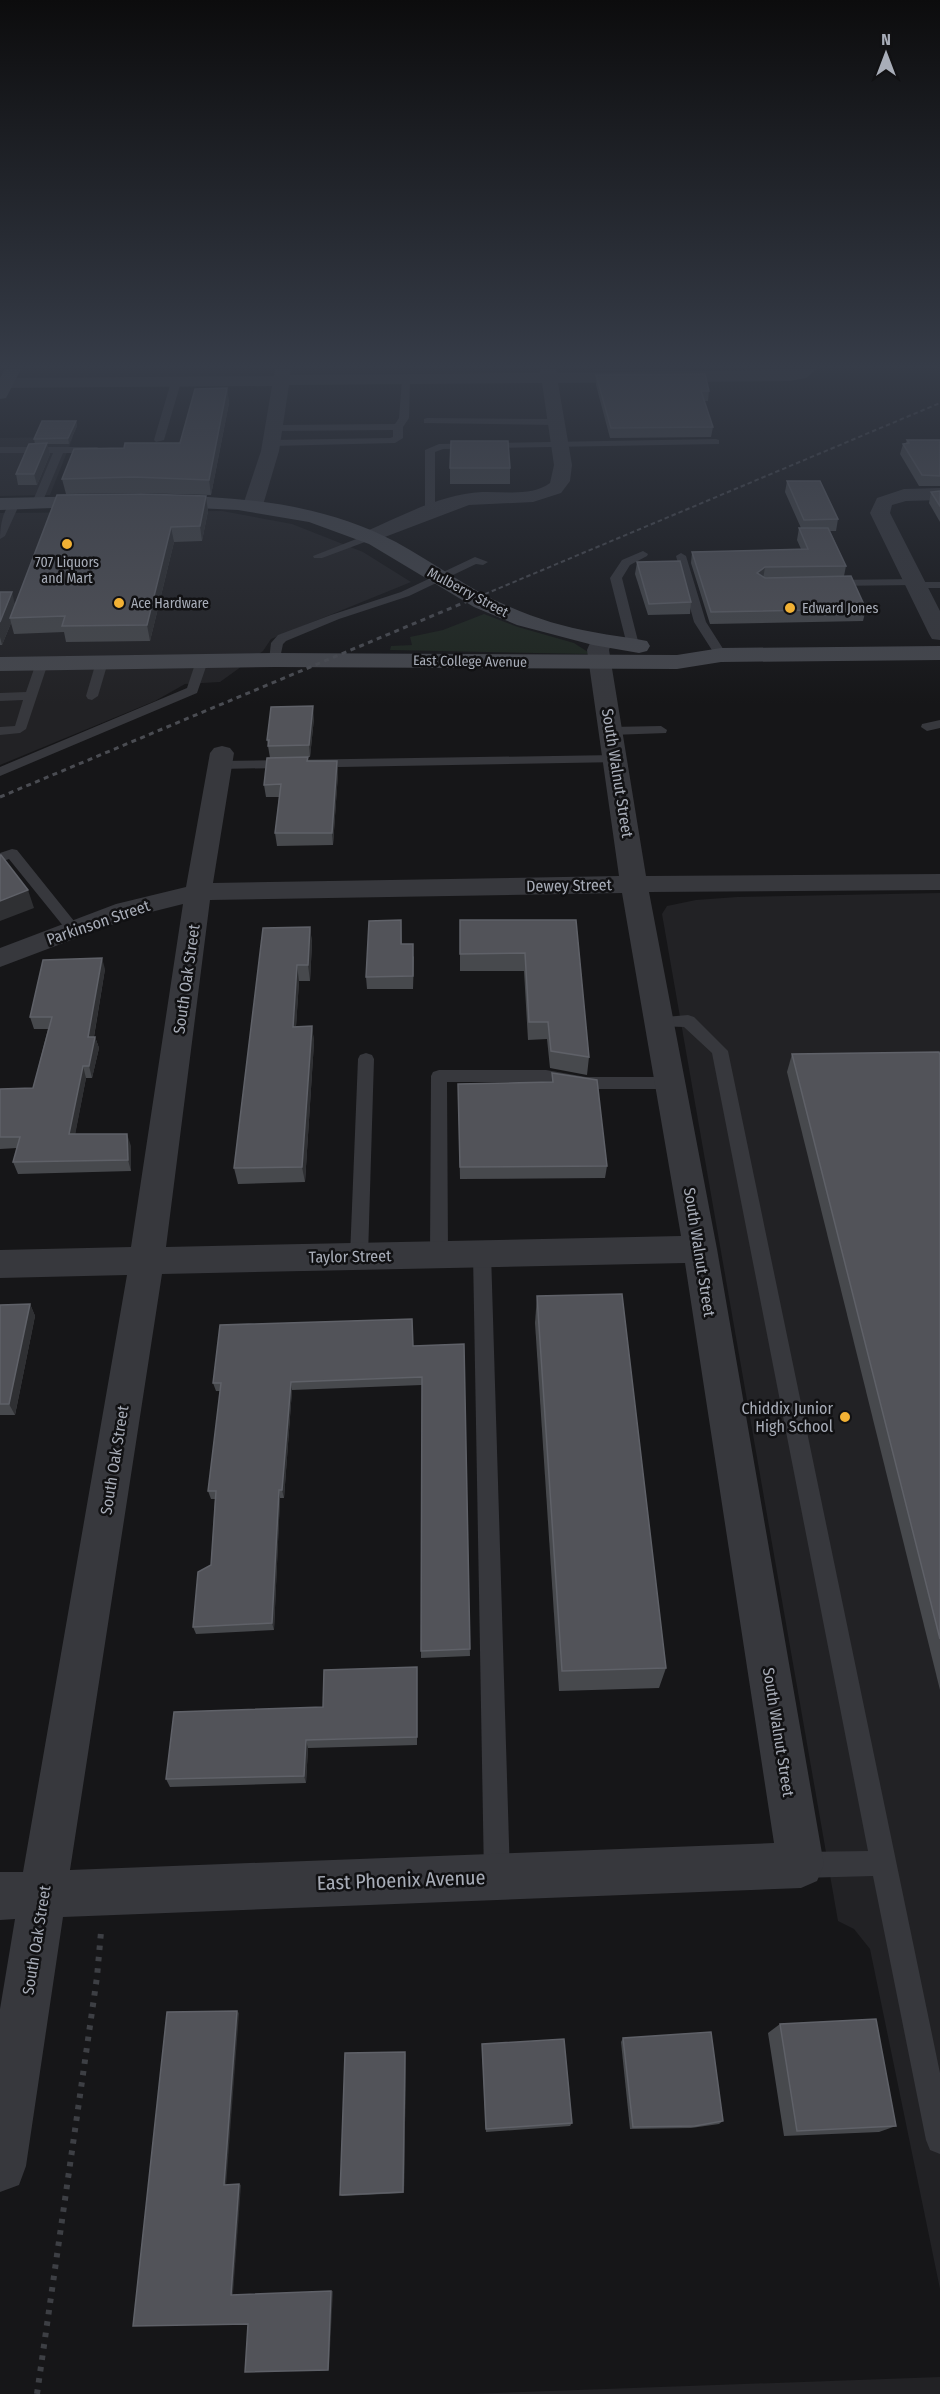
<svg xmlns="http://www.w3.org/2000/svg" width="940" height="2394" viewBox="0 0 940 2394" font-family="'Fira Sans Condensed',sans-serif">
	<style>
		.built { fill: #222225 }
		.green { fill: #1e261f }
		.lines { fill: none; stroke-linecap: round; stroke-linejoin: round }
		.path { stroke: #3d3f44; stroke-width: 6; stroke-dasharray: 4.5 7; stroke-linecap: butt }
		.service { fill: #37383d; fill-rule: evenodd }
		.minor { fill: #37383d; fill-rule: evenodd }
		.secondary { fill: #45474d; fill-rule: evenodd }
		.rail-far1 { stroke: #4a4c52; stroke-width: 2; stroke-dasharray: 4.5 3; stroke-linecap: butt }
		.rail { stroke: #4a4c52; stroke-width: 3; stroke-dasharray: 5 4.5; stroke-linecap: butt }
		.wall { fill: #47494d }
		.shaded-wall { fill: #2f3033 }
		.building { fill: #525359; stroke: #5f6168; stroke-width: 1.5 }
		.poi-dot { fill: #f2b134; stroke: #111113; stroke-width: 2 }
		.labels { text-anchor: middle; stroke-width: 5; stroke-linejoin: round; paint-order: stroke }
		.far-poi-label { font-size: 14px; fill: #a8adb8; stroke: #111113; text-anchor: start }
		.far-street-label { font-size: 14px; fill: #a8adb8; stroke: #111113 }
		.street-label { font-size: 16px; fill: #a8adb8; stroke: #111113 }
		.poi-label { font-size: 16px; fill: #a8adb8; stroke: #111113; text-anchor: end }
		.near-street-label { font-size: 20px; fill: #a8adb8; stroke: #111113 }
	</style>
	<rect width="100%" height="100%" fill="#161618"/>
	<!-- built -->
	<g class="built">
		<path d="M73,437L50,495L0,496V438Z"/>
		<path d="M222,511L292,524L363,552L411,582L271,639L263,651L220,682L185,684L155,701L0,765V513Z"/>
		<path d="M940,893V2289L870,1949L854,1929L838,1921L662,914L667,906L696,900L737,897Z"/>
		<path d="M940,2377V2394H468Z"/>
	</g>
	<!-- green -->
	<path class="green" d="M484,614L518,627L574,643L588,652V654L390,650L391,646L412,645L410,637L443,630Z"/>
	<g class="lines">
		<!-- path -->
		<path class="path" d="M37,2394L97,1977L101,1932"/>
		<!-- service -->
		<g class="service">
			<path d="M406,377L410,380L409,418L403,427V438L395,443L272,446L267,443L272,440L390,438L393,437V430L275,431L270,428L275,425L395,424L399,418L402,380Z"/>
			<path d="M176,379L181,382L164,440L156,442L154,440L171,382Z"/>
			<path d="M427,418L555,419L560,422L555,425L424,423V419Z"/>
			<path d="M716,439L719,440V444L443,449L435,452V513L430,516L425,513V450L439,444Z"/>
			<path d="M0,447H97L102,450L97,453H63L42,503L37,506L32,503L53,453H0Z"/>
			<path d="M15,500L20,503L5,536L0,539C0,526 3,506 15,500Z"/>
			<path d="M369,534L374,537L373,539L322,558H314L313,556Z"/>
			<path d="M643,551L648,554L647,556L630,565L622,578L639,645L633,649L627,645L610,578L622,560Z"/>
			<path d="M681,553L686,556L706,622L727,655L725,658H717L694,622L676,556Z"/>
			<path d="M475,557L488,562L483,565L476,564L409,596L339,619L286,641L283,644L279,663H271L269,660L271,643L278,635L331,615L401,592Z"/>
			<path d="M916,579L921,582H940V588H918L913,585L831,586L825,583L831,580Z"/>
			<path d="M202,657L208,661L197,693L0,776V767L187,688L196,661Z"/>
			<path d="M102,658L108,662L98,696L92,700L88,699L86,696L96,662Z"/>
			<path d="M42,659L48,663L26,729L20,733L0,735V727L15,726L23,700L0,701V693L26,692L36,663Z"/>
			<path d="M940,720V728L927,731L921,727L922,724Z"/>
			<path d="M661,726L667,730L666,733L611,735L605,731L611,727Z"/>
			<path d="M616,755L623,759L621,762L219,769L212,765L219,761Z"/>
			<path d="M12,849L17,850L78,926L81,929L78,932H68L9,859L0,862V853Z"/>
			<path d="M688,1015L694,1017L728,1051L940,2073V2154L930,2150L926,2140L873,1876L801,1878L792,1874L788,1865L792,1856L801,1852L868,1851L712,1053L684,1027L654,1026L652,1022L654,1018Z"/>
			<path d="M366,1053L372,1055L374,1059L368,1256L366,1261L359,1264L352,1261L350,1256L358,1059L360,1055Z"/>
			<path d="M439,1070H546L586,1077H672L678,1079L680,1083L678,1087L672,1089H586L546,1082H447L448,1254L446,1259L439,1261L432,1259L430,1254L431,1076L433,1072Z"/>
			<path d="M482,1246L489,1248L491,1253L510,1876L506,1885L497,1889L488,1885L484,1876L473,1253L475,1248Z"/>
		</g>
		<!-- minor -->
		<g class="minor">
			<path d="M275,369H291L290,375L540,373V369H556L557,373L817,369L806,378L790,381L558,383L572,465L570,481L561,493L533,502L469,505L369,543L362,541L359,537L362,533C400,517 440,494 482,492C504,491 531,497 550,483L554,465L542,383L289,385L279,451L263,505L260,509H246L243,505L261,451L272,386L0,388V378L274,376Z"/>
			<path d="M940,488V500L906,501L892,505L890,513L940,611V640L932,639L929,634L870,513L877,498L904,489Z"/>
			<path d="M601,634L609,636L612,641L609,650L646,876L940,874V890L649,892L717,1249L824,1865L817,1881L801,1888L63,1917L26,2166L19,2185L0,2192V2009L15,1919L0,1920V1872H23L127,1275L0,1278V1250L131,1247L183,904L135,916L0,967V948L116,904L186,887L210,753L214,748L222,746L230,748L234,753L213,883L619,876L587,650L593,636ZM622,893L681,1236L166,1247L210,900ZM685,1263L774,1843L70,1870L162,1274Z"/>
		</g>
		<!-- secondary -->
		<g class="secondary">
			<path d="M5,369H21L6,398L0,399V378Z"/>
			<path d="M98,496L105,498L107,502L105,506L0,510V498Z"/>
			<path d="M161,496C241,496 324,504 396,542C435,563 469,590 510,607C537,619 565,627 593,632C611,636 629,637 647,641L650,646L647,651L639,653L593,645L517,625L474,607L369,544L309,522L238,510L154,506L152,502L154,498Z"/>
			<path d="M940,646V660L721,662L677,669L275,667L0,671V657L275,653L677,655L721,648Z"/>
		</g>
		<!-- rail-far1 -->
		<path class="rail-far1" d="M471,600L940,403"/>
		<!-- rail -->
		<path class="rail" d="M0,797L475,598"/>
	</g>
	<!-- wall -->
	<g class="wall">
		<path d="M592,369H692L592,370Z"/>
		<path d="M596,375L709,391L708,401H704L713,427L711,437L610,438L596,385Z"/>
		<path d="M227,388L229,403L211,495L137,493L66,494L62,479L124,448L180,443Z"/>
		<path d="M76,421L77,426L69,444H47L50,454L37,485H18L16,474L35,444L34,439Z"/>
		<path d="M907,440H940V486H919L900,454L903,444L906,443Z"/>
		<rect x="450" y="468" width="60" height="16"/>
		<path d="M787,481L838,519L836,531H830L846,566L844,576L866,609L863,621L710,624L691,563L692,552L801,549L797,540L799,528H801L785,492Z"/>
		<path d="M940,491V522L929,503L931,492Z"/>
		<path d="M206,496L208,511L202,541L174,542L150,641L66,642L64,632L14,634L11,623L2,645H0V592L15,604Z"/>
		<path d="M637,562L691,602L690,614L648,615L635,574Z"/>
		<path d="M314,718L310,757H308V761H337L338,773L333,845L277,846L275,833L279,797H266L264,785L270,758L267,740Z"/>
		<path d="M401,920L402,944L414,957L413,989H367L366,977Z"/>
		<path d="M460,920H576L589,1057L587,1075L550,1068L547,1039L528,1040L524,971H460Z"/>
		<path d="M310,927L312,943L310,981H299L296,1026H312L314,1042L305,1182L238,1184L234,1168L263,928Z"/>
		<path d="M105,969L94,1037H95L99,1048L92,1078H86L75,1134L131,1146V1171L18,1174L13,1162L17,1148L0,1149V1089L33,1088L48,1029H34L30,1017Z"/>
		<path d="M792,1054L940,1055V1690L787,1072Z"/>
		<path d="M552,1073L607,1166L605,1178L460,1179L458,1084L552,1082Z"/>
		<path d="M537,1296L666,1668L659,1688L559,1691L535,1323Z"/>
		<path d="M30,1304L35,1316L15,1415H0V1305Z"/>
		<path d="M464,1344L470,1656L421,1658L422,1385L292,1390L284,1498H280L274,1630L196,1634L193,1627L211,1565L215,1499H211L208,1491L220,1391H216L213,1383L413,1346Z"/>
		<path d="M417,1667V1745L308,1748L306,1783L170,1787L166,1779L323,1707Z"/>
		<path d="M780,2024L896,2126L879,2132L784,2136L768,2033Z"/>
		<path d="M623,2038L723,2121L719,2124L691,2128L630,2129L621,2042Z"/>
		<path d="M482,2048L572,2123L570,2126L486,2132Z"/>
		<path d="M406,2055L404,2193L342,2196L340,2195Z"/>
	</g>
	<!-- shaded-wall -->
	<g class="shaded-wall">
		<path d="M227,388L229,403L211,495L209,480Z"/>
		<path d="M76,421L77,426L69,444L68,438Z"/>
		<path d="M47,443L50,454L37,485L34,474Z"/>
		<path d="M206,496L208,511L202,541L200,526Z"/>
		<path d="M171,527L174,542L150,641L147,625Z"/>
		<path d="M765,567L763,579L757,573Z"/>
		<path d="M12,592L16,609L10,618L11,623L2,645L0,637V622Z"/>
		<path d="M313,706L314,718L310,757L309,745Z"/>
		<path d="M337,761L338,773L333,845L332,833Z"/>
		<path d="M28,890L34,908L0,921V901Z"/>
		<path d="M310,927L312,943L310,981L308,965Z"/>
		<path d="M102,958L105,969L92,1048L88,1037Z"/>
		<path d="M297,965L299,981L295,1043L293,1027Z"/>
		<path d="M312,1026L314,1042L305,1182L302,1167Z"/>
		<path d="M95,1037L99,1048L92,1078L89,1066Z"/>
		<path d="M83,1066L86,1078L73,1146L69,1134Z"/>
		<path d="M127,1134L131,1146V1171L128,1160Z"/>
		<path d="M30,1304L35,1316L15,1415L9,1404Z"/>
		<path d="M291,1382L292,1390L284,1498L282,1490Z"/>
		<path d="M279,1490L280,1498L274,1630L272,1623Z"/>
		<path d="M306,1740L308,1748L306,1783L304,1776Z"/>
		<path d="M237,2011L239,2013L226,2186L224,2185Z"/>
		<path d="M405,2052L406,2055L404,2193L403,2192Z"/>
		<path d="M239,2184L241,2185L233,2294L231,2295Z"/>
		<path d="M331,2291H333L329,2369L328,2370Z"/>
	</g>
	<!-- building -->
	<g class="building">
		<path d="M705,374L709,391H701L713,427L611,428L596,375Z"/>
		<path d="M227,388L209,480L134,477L62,479L74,449L124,448L125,443H180L195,389Z"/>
		<path d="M42,421H76L68,438L34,439Z"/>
		<path d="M907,440H940V476L922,475L903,444L909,443Z"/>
		<path d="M451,441H508L510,468H450Z"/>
		<path d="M47,443L34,474H16L29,444Z"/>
		<path d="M787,481H820L838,519L804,520Z"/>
		<path d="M940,491V506L931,492Z"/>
		<path d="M141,494L206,496L200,526L171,527L147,625L62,626L65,616L10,618L57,495Z"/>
		<path d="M799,528H828L846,566L765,567L757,573L765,578L851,576L866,609L711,612L692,552L808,549Z"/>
		<path d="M680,561L691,602L649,604L637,562Z"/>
		<path d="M0,592H12L0,622Z"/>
		<path d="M313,706L309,745L268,746L269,740H267L271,707Z"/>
		<path d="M308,757L307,761H337L332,833H275L281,784L264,785L267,758Z"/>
		<path d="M0,855H1L28,890L0,901Z"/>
		<path d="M401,920V944H413V976L366,977L369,921Z"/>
		<path d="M460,920H576L589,1057L551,1051L548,1022H529L525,953L460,954Z"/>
		<path d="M310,927L308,965H297L293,1027L312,1026L302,1167L234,1168L263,928Z"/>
		<path d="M102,958L88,1037H95L89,1066H83L69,1134H127L128,1160L13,1162L20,1137H0V1089L33,1088L52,1017H30L43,960Z"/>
		<path d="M939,1052L940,1055V1639L792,1054Z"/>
		<path d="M552,1073L597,1080L607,1166L460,1167L458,1084L553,1082Z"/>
		<path d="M622,1294L666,1668L562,1671L537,1296Z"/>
		<path d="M30,1304L9,1404H0V1305Z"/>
		<path d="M412,1319L413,1346L464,1344L470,1649L421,1651L422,1377L291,1382L282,1490H279L272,1623L193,1627L198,1572L211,1565L216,1491H208L221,1383H213L220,1325Z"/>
		<path d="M417,1667V1737L306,1740L304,1776L166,1779L174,1712L323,1707L324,1670Z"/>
		<path d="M237,2011L224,2185L239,2184L231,2295L331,2291L328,2370L245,2372L248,2324L133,2326L167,2012Z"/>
		<path d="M876,2019L896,2126L797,2131L780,2024Z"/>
		<path d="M711,2032L723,2121L695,2126L633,2127L623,2038Z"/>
		<path d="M564,2039L572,2123L486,2129L482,2044Z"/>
		<path d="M405,2052L403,2192L340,2195L345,2053Z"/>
	</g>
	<!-- sky -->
	<linearGradient id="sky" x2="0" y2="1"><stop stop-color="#0c0c0d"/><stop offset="0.52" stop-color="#363c48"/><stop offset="1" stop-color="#363c48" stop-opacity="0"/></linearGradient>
	<rect width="940" height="704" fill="url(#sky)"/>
	<!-- markers -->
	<g class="poi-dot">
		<circle cx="67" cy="544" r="6"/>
		<circle cx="119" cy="603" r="6"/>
		<circle cx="790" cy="608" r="6"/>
		<circle cx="845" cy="1417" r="6"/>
	</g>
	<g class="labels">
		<!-- far-poi labels -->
		<g class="far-poi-label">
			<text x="67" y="567" text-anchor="middle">707 Liquors<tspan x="67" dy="16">and Mart</tspan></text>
			<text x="131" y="608">Ace Hardware</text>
			<text x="802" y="613">Edward Jones</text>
		</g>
		<!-- far-street labels -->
		<g class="far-street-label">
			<text transform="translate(468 592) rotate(28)" y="5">Mulberry Street</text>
			<text transform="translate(470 661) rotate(1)" y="5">East College Avenue</text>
		</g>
		<!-- street labels -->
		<g class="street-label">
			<text transform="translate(618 773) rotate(81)" y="6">South Walnut Street</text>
			<text transform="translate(569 885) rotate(-1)" y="6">Dewey Street</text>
			<text transform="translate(98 922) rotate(-19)" y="6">Parkinson Street</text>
			<text transform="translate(186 979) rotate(-82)" y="6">South Oak Street</text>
			<text transform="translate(700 1252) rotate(81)" y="6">South Walnut Street</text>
			<text transform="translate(350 1256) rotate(-1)" y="6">Taylor Street</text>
			<text transform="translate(114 1460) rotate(-81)" y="6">South Oak Street</text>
			<text transform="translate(779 1732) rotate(81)" y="6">South Walnut Street</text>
			<text transform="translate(36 1940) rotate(-81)" y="6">South Oak Street</text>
		</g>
		<!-- poi labels -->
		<g class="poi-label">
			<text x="833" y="1414">Chiddix Junior<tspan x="833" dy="18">High School</tspan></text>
		</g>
		<!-- near-street labels -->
		<g class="near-street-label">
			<text transform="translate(401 1880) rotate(-2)" y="7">East Phoenix Avenue</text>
		</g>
	</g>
	<!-- north arrow -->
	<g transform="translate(886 54)" stroke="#111113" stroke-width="4.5" paint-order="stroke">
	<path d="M0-4.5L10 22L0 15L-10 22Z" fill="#a8adb8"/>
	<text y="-9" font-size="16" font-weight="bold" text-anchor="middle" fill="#a8adb8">N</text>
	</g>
</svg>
